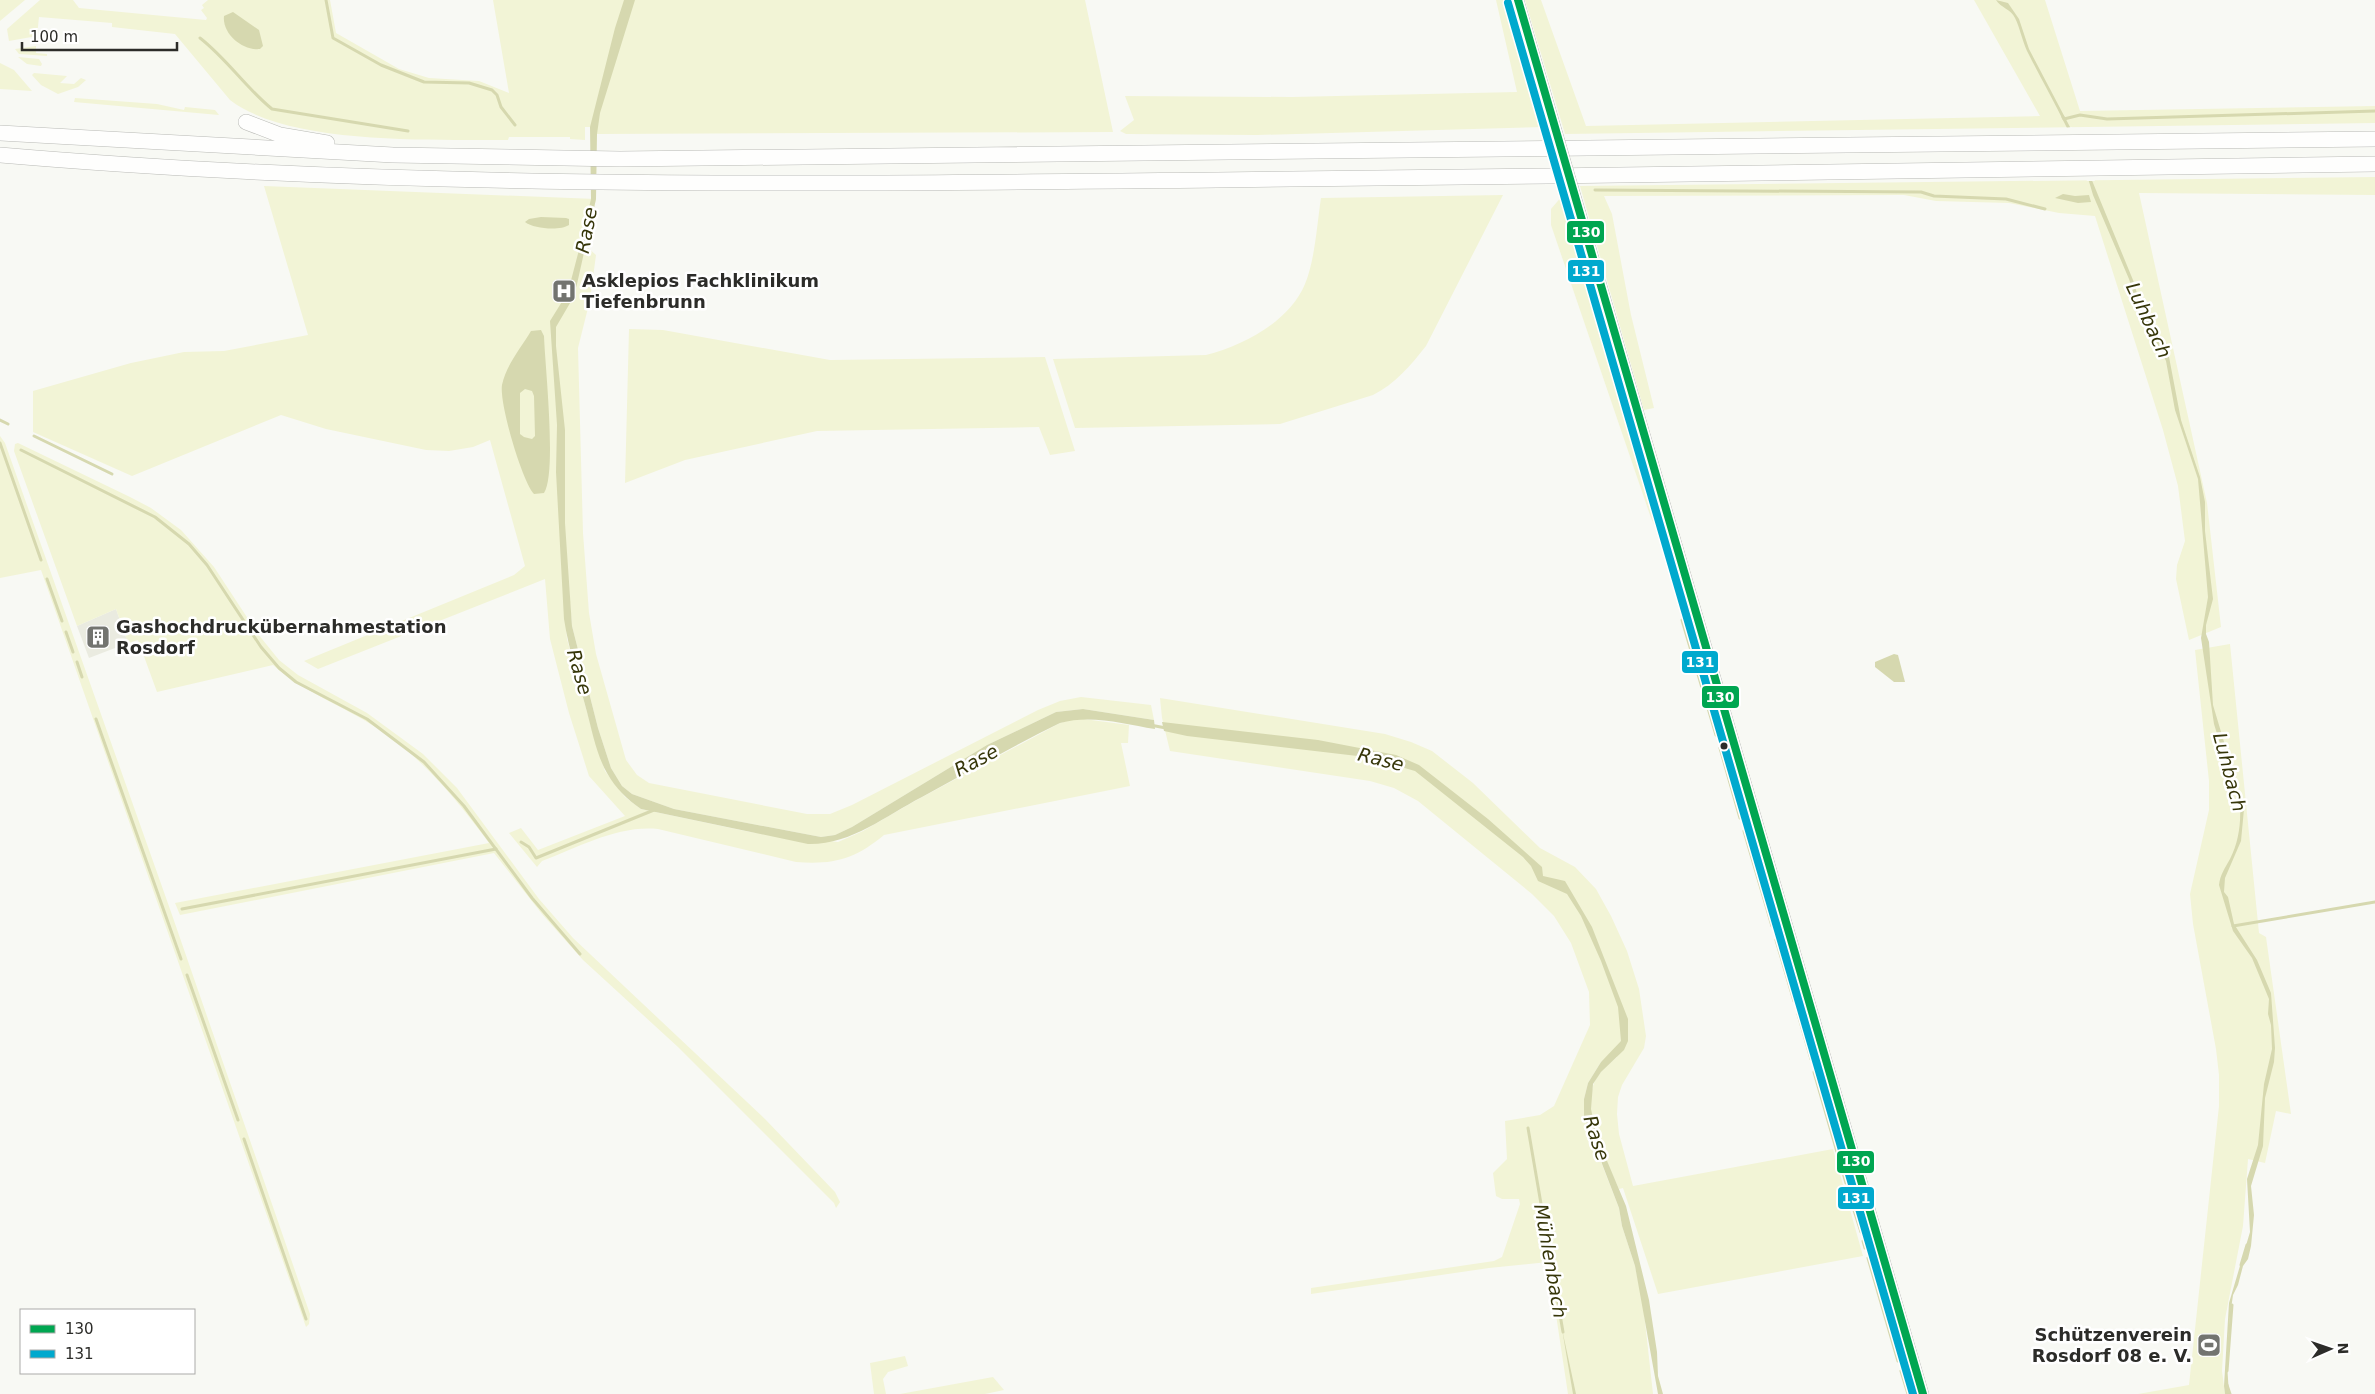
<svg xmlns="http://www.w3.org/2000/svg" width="2375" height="1394" viewBox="0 0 2375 1394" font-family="'DejaVu Sans',sans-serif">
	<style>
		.built { fill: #eaebe0 }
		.green { fill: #f2f4d6 }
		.water { fill: #d6d8af; fill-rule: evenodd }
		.pier { fill: #f8f9f4 }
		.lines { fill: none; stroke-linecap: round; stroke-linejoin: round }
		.stream { stroke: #d6d8af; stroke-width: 3 }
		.secondary-casing { stroke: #b9bab6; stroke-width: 12 }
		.highway-casing { stroke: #b9bab6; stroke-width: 16 }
		.secondary { stroke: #fefefd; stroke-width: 11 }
		.highway { stroke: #fefefd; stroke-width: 15 }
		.secondary-bridge-casing { stroke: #b9bab6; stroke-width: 12; stroke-linecap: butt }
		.secondary-bridge { stroke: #fefefd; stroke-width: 11 }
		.bus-1-casing { stroke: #fff; stroke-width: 11 }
		.bus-2-casing { stroke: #fff; stroke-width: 11 }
		.bus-1 { stroke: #00a651; stroke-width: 8 }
		.bus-2 { stroke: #00a9ce; stroke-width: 8 }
		.bus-dot { fill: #2c2c29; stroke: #fff; stroke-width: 2 }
		.labels { text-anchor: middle; stroke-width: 5; stroke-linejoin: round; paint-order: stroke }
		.poi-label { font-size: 18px; font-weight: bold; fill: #2c2c29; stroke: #fff; text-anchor: start }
		.water-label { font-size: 19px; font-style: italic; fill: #363609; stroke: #fff }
		.line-badge { stroke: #fff; stroke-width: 2 }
		.badge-label { font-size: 14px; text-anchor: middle; font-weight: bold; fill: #fff }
	</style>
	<rect width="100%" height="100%" fill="#f8f9f4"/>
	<!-- built -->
	<path class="built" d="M116,609L128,643L89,658L77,626Z"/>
	<!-- green -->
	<g class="green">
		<path d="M0,0H25L0,21Z"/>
		<path d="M40,0H73L79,8L206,20L207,18L201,10L204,8L202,5L208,0H330L336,33L399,69L429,78L479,81L509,93L493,0H1085L1113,132L597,134L590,127H585V140L570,139V137H509L508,140C434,139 290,146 230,100L175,34L112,27V23L39,17L37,36L9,41L7,29Z"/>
		<path d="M1496,0H1508L1544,127L1257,135L1126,134L1120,131L1134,120L1125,96L1292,97L1517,92Z"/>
		<path d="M1525,0H1541L1586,126L2040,116L1974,0H2045L2080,111L2375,106V123L1565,134Z"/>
		<path d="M36,46V53L47,54V56L19,54L15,49Z"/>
		<path d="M18,57L39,59L42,64L41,66L27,64Z"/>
		<path d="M0,63L14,70L32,91L0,89Z"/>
		<path d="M34,73L67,76L60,83L74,84L81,78L86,80L78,87L58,94L41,85L32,75Z"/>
		<path d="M75,98L157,104L184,110L185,107L215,110L219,115L74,102Z"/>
		<path d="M2375,177V195L2139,193L2207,503L2221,627L2189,640L2176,579L2177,565L2185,541L2178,486L2163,430L2095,216L2059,213L2009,203L1936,201L1904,195L1604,196L1612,214L1631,315L1654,408L1644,410L1580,186Z"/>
		<path d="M264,186L596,199L586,246L596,255L590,300L578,348L583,533L589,613L596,654L626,760L637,775L649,783L807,814H830L852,805L1038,710L1060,701L1081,697L1151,705L1154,720L1083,709L1056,712L987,745L852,827L835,835L821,837L674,809L632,794L622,786L611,768L598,728L572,626L569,590H563L567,639L592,730L605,771L625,797L641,809L750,832L838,842L863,831L913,802L1060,723L1076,718L1129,725L1128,743H1121L1130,786L884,835C855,859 834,865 796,862L658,829C618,825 579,847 542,861L537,867L509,833L521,828L538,850L625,816L589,776L569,713L550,639L545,579L318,669L304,661L514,575L525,566L490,440L473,447L449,451L426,450L326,429L281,415L132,476L33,432V391L131,363L184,352L224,351L308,335Z"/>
		<path d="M1503,195L1426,346C1411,365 1395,384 1373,395L1280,424L1075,428L1053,359L1206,355C1244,345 1289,322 1305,284C1315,260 1317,224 1321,198Z"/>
		<path d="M1563,195L1569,216L1661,530L1657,531L1651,518L1551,225V209Z"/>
		<path d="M629,329L663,330L830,360L1045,357L1075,451L1050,455L1039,427L817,431L685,460L625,483Z"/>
		<path d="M0,436L5,443L171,912L310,1314L309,1324L306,1327L41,570L0,578Z"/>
		<path d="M18,443L130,497L151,508L181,530L214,567L258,634L279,660L298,675L367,713L423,754L457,788L539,899L573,938L765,1119L835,1192L840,1202L836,1208L834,1203L678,1047L583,960L542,914L494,853L180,915L175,903L489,843C457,800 423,758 377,728C343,706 304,692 273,665L157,692L138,640L128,643L116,609L77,626L14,451L15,444Z"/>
		<path d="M2230,644L2259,933L2266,937L2291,1114L2276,1111L2265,1163L2248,1159L2243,1226L2225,1319L2222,1371L2225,1394H2138L2189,1385L2219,1106V1075L2216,1049L2193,924L2190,894L2209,810V781L2195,650Z"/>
		<path d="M1160,698L1385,734L1411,742L1432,751L1473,783L1540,848L1575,867L1596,889L1611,916L1627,951L1639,989L1646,1036L1644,1048L1622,1085L1618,1097L1617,1114L1619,1134L1633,1186L1833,1149L1863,1256L1658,1294L1623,1188L1619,1189C1606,1159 1583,1120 1593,1086C1596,1074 1608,1065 1617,1057L1618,1046L1601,1062L1588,1083L1584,1099L1589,1131L1619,1208L1622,1226L1635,1266L1643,1304L1653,1394H1568L1548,1262L1489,1268L1311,1294V1288L1494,1261L1502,1257L1520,1204L1519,1199H1502L1496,1196L1493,1173L1507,1159L1505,1121L1540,1115L1554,1106L1590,1025L1589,992L1571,943L1554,916L1532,894L1418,801L1394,788L1370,781L1170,751L1162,718Z"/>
		<path d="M905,1356L908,1366L888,1372L883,1379L886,1394H874L870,1363Z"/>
		<path d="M993,1377L1004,1390L985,1394H900Z"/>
	</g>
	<!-- water -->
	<g class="water">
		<path d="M624,0H635L600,113L597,134L596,199L577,284L573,298L556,327V346L565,430V523L572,626L598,728L611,768L622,786L632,794L674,809L821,837L835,835L852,827L987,745L1056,712L1083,709L1154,720L1155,729C1124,724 1091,714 1060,723C1013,746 968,772 922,797C885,816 851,845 808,844L641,809C627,799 616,789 607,773C597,756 592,731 587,712C579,681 569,651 564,619L556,472L557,425L550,321L568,292L580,246L591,199L590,127L615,28Z"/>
		<path d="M1996,0L2008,3L2019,19L2029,49L2070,127L2133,280L2139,300L2144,306L2169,357L2181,420L2200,477L2205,502V531L2213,599L2206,625V634L2209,642L2213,705L2244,809L2241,841L2225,878L2224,892L2228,897L2234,924L2257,960L2271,993L2275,1048L2274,1062L2265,1098L2263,1146L2251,1186L2254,1215L2251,1246L2248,1259L2243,1266L2238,1285L2233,1295L2230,1316L2227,1364L2229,1394H2225L2224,1386L2229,1303L2250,1232L2247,1179L2258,1145L2264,1084L2272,1049L2271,1025L2268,1014L2269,999L2252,958L2233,931L2219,885C2220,875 2225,868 2230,859C2238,844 2241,825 2240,808L2214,724L2201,638L2208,597L2198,479L2175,410L2166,361L2137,304L2129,279L2093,195C2080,145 2050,97 2027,51C2022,40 2020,28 2015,18C2011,9 2001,8 1996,0Z"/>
		<path d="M233,12L259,30L263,46L260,49C243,51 222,34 224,16Z"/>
		<path d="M2063,194L2075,196L2089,195L2091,202L2078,203L2055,198Z"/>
		<path d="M541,217L566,218L569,219V225C560,231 534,229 525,222L529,219Z"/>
		<path d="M541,330L544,336C545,366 557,473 544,493L534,494C522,481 499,403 502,385C506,365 521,348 531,331ZM525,389L532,391L534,396L535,436L532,439L524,437L520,434V393Z"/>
		<path d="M1894,654L1898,655L1905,682H1894L1875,667V662Z"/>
		<path d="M1162,722L1318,740L1396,755L1419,765L1488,819L1542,867L1543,876L1565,881L1592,927L1628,1019V1041L1624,1050L1601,1072L1593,1084L1591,1109L1597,1137L1626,1206L1649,1300L1657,1352L1658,1376L1663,1394H1658L1635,1266L1622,1226L1619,1208L1584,1117V1099L1588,1083L1601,1062L1621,1041L1618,1007L1601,961L1581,916L1567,894L1538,881L1531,866L1523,857L1415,771L1366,757L1187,736L1164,731Z"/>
		<path d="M1562,1329L1576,1394H1573Z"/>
	</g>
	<!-- pier -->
	<path class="pier" d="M2072,127L2095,181H2087L2063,128Z"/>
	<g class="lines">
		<!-- stream -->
		<g class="stream">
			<path d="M326,0L333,38L381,65L424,82L469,83L492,90L497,95L501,107L515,125"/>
			<path d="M200,38C227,59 246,88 272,109L408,131"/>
			<path d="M2063,117L2064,119L2080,115L2107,119L2375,111"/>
			<path d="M1595,190L1921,192L1934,196L2006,199L2045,209"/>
			<path d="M0,420L8,424"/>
			<path d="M34,436L112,474"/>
			<path d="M0,443L41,560"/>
			<path d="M21,450L155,517L189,544L207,565L261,647L279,668L296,682L367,719L424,762L464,806L532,898L580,954"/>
			<path d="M47,579L62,621"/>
			<path d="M1682,620L1716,735"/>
			<path d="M66,632L73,652"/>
			<path d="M77,662L82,677"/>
			<path d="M96,719L181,959"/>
			<path d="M1150,725L1166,728"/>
			<path d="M1720,748L1740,818"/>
			<path d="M1744,831L1772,926"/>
			<path d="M521,842L529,847L536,858L654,810"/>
			<path d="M182,909L496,849"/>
			<path d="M2233,926L2375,902"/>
			<path d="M1776,940L1794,1001"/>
			<path d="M187,975L238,1120"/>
			<path d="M1798,1014L1811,1059"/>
			<path d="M1814,1072L1846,1183"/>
			<path d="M1528,1128L1563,1332"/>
			<path d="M244,1139L306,1319"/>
			<path d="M1851,1201L1861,1232"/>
			<path d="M1863,1241L1865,1248"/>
			<path d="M1868,1258L1898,1361"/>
			<path d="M2241,1265L2247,1245"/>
			<path d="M1901,1371L1908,1394"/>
			<path d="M2227,1371L2232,1305"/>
			<path d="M2227,1385L2230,1394"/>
		</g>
		<!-- secondary casing -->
		<g class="secondary-casing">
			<g id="secondary">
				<path d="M1518,0L1548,103"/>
				<path d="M1580,213L1923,1394"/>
			</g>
		</g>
		<!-- highway casing -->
		<g class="highway-casing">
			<g id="highway">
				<path d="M246,122L280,135L327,143"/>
				<path d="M0,133L393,155L620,159L2375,139"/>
				<path d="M0,155C405,190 811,184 1217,180C1603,175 1989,172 2375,164"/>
			</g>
		</g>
		<!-- secondary -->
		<use href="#secondary" class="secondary"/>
		<!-- highway -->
		<use href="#highway" class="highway"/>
		<!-- secondary-bridge casing -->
		<g class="secondary-bridge-casing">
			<path id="secondary-bridge" d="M1548,103L1580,213"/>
		</g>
		<!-- secondary-bridge -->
		<use href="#secondary-bridge" class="secondary-bridge"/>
		<!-- bus-1 casing -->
		<g class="bus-1-casing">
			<path id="bus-1" d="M1518,0L1923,1394"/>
		</g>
		<!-- bus-2 casing -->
		<g class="bus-2-casing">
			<path id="bus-2" d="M1508,3L1913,1394"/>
		</g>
		<!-- bus-1 -->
		<use href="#bus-1" class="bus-1"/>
		<!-- bus-2 -->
		<use href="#bus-2" class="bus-2"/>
	</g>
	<!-- icons -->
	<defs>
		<g id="hospital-square" transform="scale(1.25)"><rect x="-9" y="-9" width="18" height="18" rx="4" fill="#737470" stroke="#fff"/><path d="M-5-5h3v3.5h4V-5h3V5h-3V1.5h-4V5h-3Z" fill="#fff"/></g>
		<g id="building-square" transform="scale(1.25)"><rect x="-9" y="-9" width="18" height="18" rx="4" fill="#737470" stroke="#fff"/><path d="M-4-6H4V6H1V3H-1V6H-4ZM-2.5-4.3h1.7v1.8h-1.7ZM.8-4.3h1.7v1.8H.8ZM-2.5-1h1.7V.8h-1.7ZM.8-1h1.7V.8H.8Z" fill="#fff"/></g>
		<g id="stadium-square" transform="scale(1.25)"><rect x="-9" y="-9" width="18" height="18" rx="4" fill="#737470" stroke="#fff"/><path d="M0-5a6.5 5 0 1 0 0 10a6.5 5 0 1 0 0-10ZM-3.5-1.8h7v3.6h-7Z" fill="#fff"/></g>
	</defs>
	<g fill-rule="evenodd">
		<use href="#hospital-square" x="564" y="291"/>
		<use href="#building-square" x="98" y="637"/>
		<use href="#stadium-square" x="2209" y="1345"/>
	</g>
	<!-- markers -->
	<circle class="bus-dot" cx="1724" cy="746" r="4.5"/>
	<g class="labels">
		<!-- poi labels -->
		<g class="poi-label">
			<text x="582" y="287">Asklepios Fachklinikum<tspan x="582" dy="21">Tiefenbrunn</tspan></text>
			<text x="116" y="633">Gashochdruckübernahmestation<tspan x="116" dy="21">Rosdorf</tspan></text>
			<text x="2192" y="1341" text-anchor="end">Schützenverein<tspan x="2192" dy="21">Rosdorf 08 e. V.</tspan></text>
		</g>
		<!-- water labels -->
		<g class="water-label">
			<text transform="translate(586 230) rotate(-79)" y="7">Rase</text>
			<text transform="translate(2149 320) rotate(65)" y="7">Luhbach</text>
			<text transform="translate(580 672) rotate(74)" y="7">Rase</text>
			<text transform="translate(1381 759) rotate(14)" y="7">Rase</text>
			<text transform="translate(976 760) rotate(-28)" y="7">Rase</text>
			<text transform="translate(2230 772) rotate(75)" y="7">Luhbach</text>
			<text transform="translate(1597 1138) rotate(72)" y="7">Rase</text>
			<text transform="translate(1551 1261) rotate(80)" y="7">Mühlenbach</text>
		</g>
	</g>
	<g class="line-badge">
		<rect x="1566" y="220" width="39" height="24" rx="5" fill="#00a651"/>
		<rect x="1567" y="259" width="38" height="24" rx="5" fill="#00a9ce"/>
		<rect x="1681" y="650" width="38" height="24" rx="5" fill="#00a9ce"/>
		<rect x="1701" y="685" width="39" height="24" rx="5" fill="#00a651"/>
		<rect x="1836" y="1150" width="39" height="24" rx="5" fill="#00a651"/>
		<rect x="1837" y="1186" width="38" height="24" rx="5" fill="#00a9ce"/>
	</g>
	<g class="badge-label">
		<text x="1586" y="237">130</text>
		<text x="1586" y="276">131</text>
		<text x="1700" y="667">131</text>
		<text x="1720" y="702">130</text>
		<text x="1856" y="1166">130</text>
		<text x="1856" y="1203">131</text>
	</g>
	<!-- legend -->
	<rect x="20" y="1309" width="175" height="65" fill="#ffffff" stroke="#ababa9"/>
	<rect x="30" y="1325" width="25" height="8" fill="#00a651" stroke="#ababa9"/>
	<text x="65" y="1334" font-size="15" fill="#2c2c29">130</text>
	<rect x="30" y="1350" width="25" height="8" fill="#00a9ce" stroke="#ababa9"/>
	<text x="65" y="1359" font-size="15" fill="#2c2c29">131</text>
	<!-- north arrow -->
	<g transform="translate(2330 1349) rotate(88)" stroke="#ffffff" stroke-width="4" paint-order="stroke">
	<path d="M0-4L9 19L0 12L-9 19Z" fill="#2c2c29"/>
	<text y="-8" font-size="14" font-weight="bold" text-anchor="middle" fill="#2c2c29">N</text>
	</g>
	<!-- scale -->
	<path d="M22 42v8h155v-8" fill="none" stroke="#2c2c29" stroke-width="2.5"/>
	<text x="30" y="42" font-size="15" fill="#2c2c29" stroke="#ffffff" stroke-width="4" paint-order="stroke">100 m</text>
</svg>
